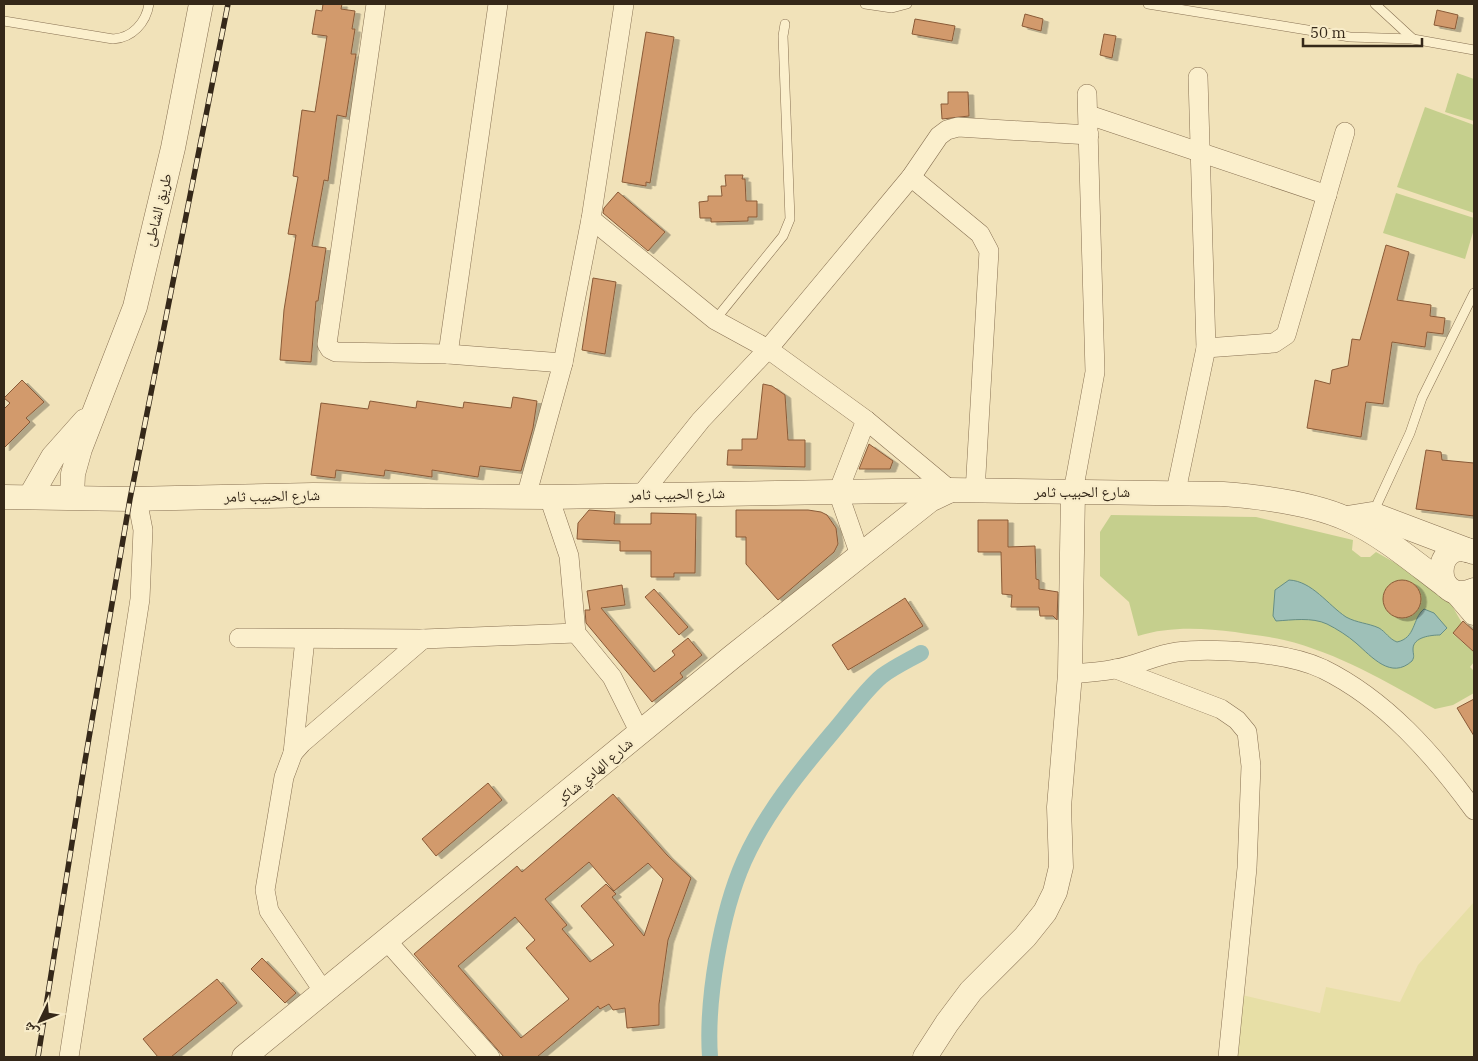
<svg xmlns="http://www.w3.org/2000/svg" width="1478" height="1061" viewBox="0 0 1478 1061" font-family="'IBM Plex Serif','Noto Naskh Arabic',serif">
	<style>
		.farmland { fill: #e7dfa6 }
		.green { fill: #c5cf8d }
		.water { fill: #9ec0b8; stroke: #668e85 }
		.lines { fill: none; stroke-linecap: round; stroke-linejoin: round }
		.canal { stroke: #9ec0b8; stroke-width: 16 }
		.building { fill: #d29a6c; stroke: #895a37; fill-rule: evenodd; filter: url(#shadow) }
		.service-casing { stroke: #887153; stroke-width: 10 }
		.minor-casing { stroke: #887153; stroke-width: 20 }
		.tertiary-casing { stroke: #887153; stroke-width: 25 }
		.service { stroke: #fbefcc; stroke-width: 9 }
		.minor { stroke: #fbefcc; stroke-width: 19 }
		.tertiary { stroke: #fbefcc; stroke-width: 24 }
		.rail-casing { stroke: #352819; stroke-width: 5.5 }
		.rail { stroke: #f8ecc9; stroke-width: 4; stroke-dasharray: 11; stroke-linecap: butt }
		.labels { text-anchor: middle; stroke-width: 4.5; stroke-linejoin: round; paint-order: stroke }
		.street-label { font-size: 15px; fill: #352819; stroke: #f8ecc9 }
	</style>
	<defs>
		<filter id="shadow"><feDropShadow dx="5.5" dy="3" stdDeviation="0" flood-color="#0004"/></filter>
	</defs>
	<rect width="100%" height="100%" fill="#f1e2b9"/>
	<!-- farmland -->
	<path class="farmland" d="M1474,902V1057H1238L1242,995L1320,1013L1326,987L1400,1002L1418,965Z"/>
	<!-- green -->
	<g class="green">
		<path d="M1457,73L1474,79V121L1445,112Z"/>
		<path d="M1425,107L1474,125V213L1397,187Z"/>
		<path d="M1396,193L1474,218V229L1465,259L1383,233Z"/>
		<path d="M1111,515L1256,517L1353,540L1352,550L1361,557H1370L1376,552L1443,590L1462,623L1453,634L1474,652V662L1470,667L1474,671V693L1453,705L1435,709C1387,682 1338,653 1284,640C1268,636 1251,635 1235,632C1203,628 1169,626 1138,636L1129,602L1100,576V532Z"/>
	</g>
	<!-- water -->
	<path class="water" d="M1289,580C1312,581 1328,605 1346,617C1357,623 1368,623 1379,628C1386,632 1389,639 1397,642C1416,638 1412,619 1424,609L1434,613L1447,628L1440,635C1431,635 1413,637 1413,649C1413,655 1415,656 1412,661C1391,680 1372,657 1356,643C1348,636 1337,629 1327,624C1312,617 1292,620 1276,621L1273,616L1275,590Z"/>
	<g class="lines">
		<!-- canal -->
		<path class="canal" d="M710,1057C706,1000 721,913 744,861C765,814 799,772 832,733C847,716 865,690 882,676C894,667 909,660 921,653"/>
	</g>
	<!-- building -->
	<g class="building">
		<path d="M323,4H342L341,9L355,11L352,29H355L351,54H356L346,117L337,115L328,181L324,180L312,246L326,248L318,301H316L311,362L280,360L284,310L296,235L288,234L298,177L293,176L302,110L315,112L327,36L312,34L316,10L322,11Z"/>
		<path d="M1437,10L1458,15L1455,29L1434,25Z"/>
		<path d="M1025,14L1043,19L1041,31L1022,26Z"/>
		<path d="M915,19L955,26L952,41L912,34Z"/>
		<path d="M646,32L674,37L650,183L646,182V186L622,182Z"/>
		<path d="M1104,34L1116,36L1112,58L1100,55Z"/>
		<path d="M948,92H968L969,116L942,119L941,104H948Z"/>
		<path d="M725,175H743L742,179H745L746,201H757V217H748V221L711,222V218H700L699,202L708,201V196H722L721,186H726Z"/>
		<path d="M618,192L665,232L648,251L603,213L604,208Z"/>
		<path d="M1386,245L1409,252L1397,300L1431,305L1430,316L1445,318L1443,334L1427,332L1425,347L1392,342L1383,404L1366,402L1361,437L1307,428L1315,380L1330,384L1332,370L1348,366L1352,339L1360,340Z"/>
		<path d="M593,278L616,282L605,354L582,350Z"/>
		<path d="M22,380L44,402L26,418L30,422L4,448V409L10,403L4,398Z"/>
		<path d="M763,384L772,386L785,395L788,440H805V467L727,465L728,450H742V439H757Z"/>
		<path d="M513,397L537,401L533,428L521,471L480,466L478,477L432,470V477L385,470L384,476L336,470L335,478L311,475L321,403L368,409L370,401L416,408L417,401L463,408L464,402L511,408Z"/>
		<path d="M869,444L893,461L890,469H859Z"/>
		<path d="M1426,450L1441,452L1442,460L1474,463V516L1416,509Z"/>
		<path d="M589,510L615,512L614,524H651V513L696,514L695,573H674V577H651V551H620V541L577,539L578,523Z"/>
		<path d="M736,510H808L821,512L827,515L836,528L838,544L834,552L778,600L746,564V537H736Z"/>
		<path d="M978,520H1008V547L1035,546L1036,579L1039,580V589L1058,592L1057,620L1053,616H1040L1039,607H1011L1012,595L1002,594L1001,552H978Z"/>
		<circle cx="1402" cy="599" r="19"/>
		<path d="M622,585L625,605L601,608L654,672L675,655L672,651L688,638L702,655L680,673L683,677L652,702L586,623L585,610H590L587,591Z"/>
		<path d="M654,589L688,627L679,635L645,597Z"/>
		<path d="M905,598L923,626L848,670L832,645Z"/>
		<path d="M1463,621L1474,631V652L1453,633Z"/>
		<path d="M1474,699V736L1457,708Z"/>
		<path d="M488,783L502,800L436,856L422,839Z"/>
		<path d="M613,794L667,855L691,878L668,940L659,1004V1025L627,1028L625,1008L613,1010L609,1004L600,1009L598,1006L537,1057H504L414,954L517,866L522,872ZM589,862L614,891L648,863L663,879L644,936L612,897L616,894L606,884L581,906L614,945L590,962L562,929L567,925L545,899ZM515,917L535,940L526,948L569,999L521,1038L458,966Z"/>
		<path d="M262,958L296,993L285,1003L251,969Z"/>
		<path d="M217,979L237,1003L171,1057H158L143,1039Z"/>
	</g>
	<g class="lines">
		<!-- service casing -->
		<g class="service-casing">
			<g id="service">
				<path d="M865,4L892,8L907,4"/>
				<path d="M1148,4L1350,37L1413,39L1474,50"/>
				<path d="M1375,4L1413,39"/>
				<path d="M4,21L113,39C132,38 146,23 149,4"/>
				<path d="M715,320L783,236L790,219L783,36L785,24"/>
				<path d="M1373,513L1410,433L1422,398L1474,293"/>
			</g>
		</g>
		<!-- minor casing -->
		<g class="minor-casing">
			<g id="minor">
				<path d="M376,4L327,344L330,349L336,352L448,354L563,363"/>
				<path d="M1089,115L1327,195"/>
				<path d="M911,177L980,234L989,251L975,492"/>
				<path d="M591,219L715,320L768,349L866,420L950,490"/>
				<path d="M1206,348L1274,343L1286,335L1345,132"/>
				<path d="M448,354L498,4"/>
				<path d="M1176,491L1206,348L1198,77"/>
				<path d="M1073,492L1095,372L1087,94"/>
				<path d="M641,495L701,420L768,349L911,177L939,136L947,130L958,127L1089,135"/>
				<path d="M526,497L563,363L591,219L624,4"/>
				<path d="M549,497L569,556L576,633L612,677L640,733"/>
				<path d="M860,555L838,492L866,420"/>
				<path d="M239,638L423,639L576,633"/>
				<path d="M1116,669L1221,709L1237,720L1247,732L1251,766L1247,868L1228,1057"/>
				<path d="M1070,674C1085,673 1100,672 1115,669C1136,666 1155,655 1177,652C1199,649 1223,650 1245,652C1271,654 1299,658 1323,669C1386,700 1433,754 1474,810"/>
				<path d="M293,753L305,639"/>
				<path d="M386,940L490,1057"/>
				<path d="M324,992L269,911L265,890L284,777L293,753L302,743L423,639"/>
				<path d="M69,1057L140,599L143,530L137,499"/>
			</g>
		</g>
		<!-- tertiary casing -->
		<g class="tertiary-casing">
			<g id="tertiary">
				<path d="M4,497L130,499L313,495L549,497L950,490L1223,494C1262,497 1312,503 1347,519C1383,535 1415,563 1446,586"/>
				<path d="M30,497L53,457L85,421"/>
				<path d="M72,497L73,474L80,449L135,307L173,148L201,4"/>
				<path d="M1347,518L1372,514L1467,550"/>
				<path d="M1473,552C1431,535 1431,608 1474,590"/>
				<path d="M1457,593L1474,613"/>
				<path d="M244,1057L732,657L930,500L949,491"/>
				<path d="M925,1057L947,1023L971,991L1025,937L1045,912L1055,892L1061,867L1059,807L1070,674L1073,492"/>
			</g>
		</g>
		<!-- service -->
		<use href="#service" class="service"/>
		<!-- minor -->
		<use href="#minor" class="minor"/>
		<!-- tertiary -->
		<use href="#tertiary" class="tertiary"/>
		<!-- rail casing -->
		<g class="rail-casing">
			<path id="rail" d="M38,1057L85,761L130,499L228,4"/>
		</g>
		<!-- rail -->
		<use href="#rail" class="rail"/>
	</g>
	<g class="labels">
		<!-- street labels -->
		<g class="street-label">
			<text transform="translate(158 210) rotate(-76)" y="5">طريق الشاطئ</text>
			<text x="1082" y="497">شارع الحبيب ثامر</text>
			<text transform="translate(677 494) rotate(-1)" y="5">شارع الحبيب ثامر</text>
			<text transform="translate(272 496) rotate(-1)" y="5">شارع الحبيب ثامر</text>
			<text transform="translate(595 771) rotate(-40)" y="5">شارع الهادي شاكر</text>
		</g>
	</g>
	<!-- border -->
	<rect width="1478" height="1061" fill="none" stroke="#352819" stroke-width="10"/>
	<!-- north arrow -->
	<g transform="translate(40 1021) rotate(227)" stroke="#f8ecc9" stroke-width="4" paint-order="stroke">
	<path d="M0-4L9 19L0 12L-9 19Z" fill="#352819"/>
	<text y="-8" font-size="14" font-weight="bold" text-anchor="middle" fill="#352819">ش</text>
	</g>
	<!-- scale -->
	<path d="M1303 38v8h119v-8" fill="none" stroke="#352819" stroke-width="2.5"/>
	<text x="1310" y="38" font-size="15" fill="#352819" stroke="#f8ecc9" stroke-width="4" paint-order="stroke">50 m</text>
</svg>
